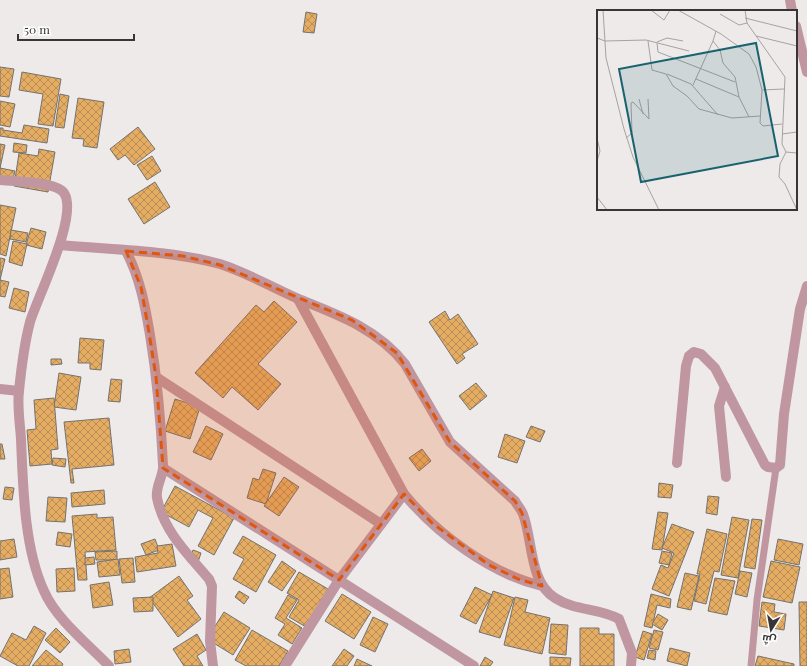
<svg xmlns="http://www.w3.org/2000/svg" width="807" height="666" viewBox="0 0 807 666" font-family="'Playfair Display',Cairo,serif">
	<style>
		.building { fill: url(#building-cross-hatch); stroke: #747270 }
		.lines { fill: none; stroke-linecap: round; stroke-linejoin: round }
		.service { stroke: #c097a1; stroke-width: 7 }
		.minor { stroke: #c097a1; stroke-width: 10 }
		.tertiary { stroke: #c097a1; stroke-width: 10 }
		.marked { fill: #df570e; fill-opacity: 0.2; stroke: #df570e; stroke-width: 3; stroke-dasharray: 8 5; stroke-linejoin: round }
		.inset-road { fill: none; stroke: #a5a2a1; stroke-width: 1 }
		.view { fill: #18636f; fill-opacity: 0.15; stroke: #18636f; stroke-width: 2 }
		.inset-edge { fill: none; stroke: #373535; stroke-width: 2 }
	</style>
	<defs>
		<pattern id="building-cross-hatch" width="8" height="8" patternUnits="userSpaceOnUse"><rect width="8" height="8" fill="#e5ad64"/><path d="M0 0l8 8M0 8l8-8" fill="none" stroke="#ba8e53"/></pattern>
	</defs>
	<rect width="100%" height="100%" fill="#eeeae9"/>
	<!-- building -->
	<g class="building">
		<path d="M306,12L317,14L314,33L303,32Z"/>
		<path d="M0,67L14,69L9,97L0,96Z"/>
		<path d="M22,72L61,79L53,126L38,124L43,94L19,90Z"/>
		<path d="M60,94L69,96L64,128L55,127Z"/>
		<path d="M78,98L104,102L97,148L83,146L84,139L72,138Z"/>
		<path d="M0,101L15,104L10,127L0,125Z"/>
		<path d="M24,125L49,129L47,143L0,136V128H3V130L22,133Z"/>
		<path d="M138,127L155,149L134,165L125,155L118,160L110,149Z"/>
		<path d="M14,143L27,145L26,153L13,152Z"/>
		<path d="M0,144L5,145L0,168Z"/>
		<path d="M39,149L55,152L48,192L14,186L19,153L38,156Z"/>
		<path d="M152,156L161,171L147,180L137,165Z"/>
		<path d="M0,168L15,171L12,183L0,180Z"/>
		<path d="M155,182L170,207L144,224L128,199Z"/>
		<path d="M0,205L16,208L6,256L0,254Z"/>
		<path d="M31,228L46,232L42,249L26,245Z"/>
		<path d="M11,230L28,233L26,242L10,239Z"/>
		<path d="M13,241L27,244L22,266L9,262Z"/>
		<path d="M0,258L5,259L0,280L9,282L5,297L0,296Z"/>
		<path d="M14,288L29,292L25,312L9,308Z"/>
		<path d="M274,301L297,322L258,364L281,384L258,410L232,387L223,398L195,373L256,305L264,312Z"/>
		<path d="M445,311L450,320L458,314L478,344L462,354L465,358L457,364L429,322Z"/>
		<path d="M80,338L104,340L101,370L90,369V363H78Z"/>
		<path d="M51,359H61L62,364L51,365Z"/>
		<path d="M59,373L81,377L76,410L54,407Z"/>
		<path d="M111,379L122,380L120,402L108,401Z"/>
		<path d="M476,383L487,396L470,410L459,396Z"/>
		<path d="M54,398L58,449L51,450L52,464L30,466L27,430L36,429L34,400Z"/>
		<path d="M175,399L200,407L190,439L165,431Z"/>
		<path d="M109,418L114,465L72,469L74,483H71L64,422Z"/>
		<path d="M206,426L223,434L211,460L193,452Z"/>
		<path d="M531,426L545,431L540,442L526,437Z"/>
		<path d="M505,434L525,441L517,463L498,457Z"/>
		<path d="M0,444H2L5,459H0Z"/>
		<path d="M422,449L431,461L419,471L409,458Z"/>
		<path d="M53,458L66,459L65,467L52,465Z"/>
		<path d="M263,469L276,473L266,504L247,498L253,478L259,480Z"/>
		<path d="M284,477L299,487L279,516L264,506Z"/>
		<path d="M659,483L673,485L671,498L658,497Z"/>
		<path d="M175,486L234,518L214,555L198,546L213,518L198,510L189,527L161,512Z"/>
		<path d="M5,487L14,488L12,500L3,499Z"/>
		<path d="M104,490L105,504L72,507L71,493Z"/>
		<path d="M708,496L719,497L717,515L706,513Z"/>
		<path d="M48,497L67,498L65,522L46,521Z"/>
		<path d="M658,512L668,513L662,550L652,549Z"/>
		<path d="M97,514V518L113,517L116,550L85,552L87,580H78L72,516Z"/>
		<path d="M732,517L749,520L738,578L721,575Z"/>
		<path d="M752,519L762,520L755,569L744,567Z"/>
		<path d="M672,524L694,532L669,596L652,589L661,565L668,568L674,553L662,548Z"/>
		<path d="M707,529L727,534L719,572L714,571L706,604L694,601L700,574H697Z"/>
		<path d="M58,532L72,534L70,547L56,545Z"/>
		<path d="M243,536L276,555L256,592L233,579L244,559L233,553Z"/>
		<path d="M14,539L17,557L0,560V541Z"/>
		<path d="M155,539L159,550L146,555L141,544Z"/>
		<path d="M778,539L803,544L799,565L774,560Z"/>
		<path d="M172,544L176,566L137,572L135,557L158,553L157,546Z"/>
		<path d="M193,550L201,553L197,565L188,562Z"/>
		<path d="M117,551V560H96L95,552Z"/>
		<path d="M662,551L672,553L669,565L659,563Z"/>
		<path d="M94,557L95,564L85,565V558Z"/>
		<path d="M133,558L135,582L122,583L119,559Z"/>
		<path d="M118,559L120,575L99,577L97,562Z"/>
		<path d="M282,561L296,571L282,591L268,582Z"/>
		<path d="M771,561L800,567L792,603L763,597Z"/>
		<path d="M9,568L13,597L0,599V569Z"/>
		<path d="M74,568L75,591L57,592L56,569Z"/>
		<path d="M740,571L752,573L747,597L735,594Z"/>
		<path d="M299,572L328,589L306,627L289,617L299,600L287,593Z"/>
		<path d="M685,573L699,576L691,610L677,607Z"/>
		<path d="M179,576L193,596L187,600L201,619L178,637L149,598Z"/>
		<path d="M715,578L735,581L727,615L708,611Z"/>
		<path d="M109,582L113,605L93,608L90,585Z"/>
		<path d="M475,587L492,595L476,624L460,616Z"/>
		<path d="M239,591L249,597L244,604L235,597Z"/>
		<path d="M493,591L514,598L500,638L479,632Z"/>
		<path d="M342,594L371,612L354,639L325,621Z"/>
		<path d="M651,594L671,599L670,608L657,605L652,628L644,626Z"/>
		<path d="M288,595L297,600L286,618L302,628L292,644L278,635L285,624L275,618Z"/>
		<path d="M153,597V611L134,612L133,598Z"/>
		<path d="M515,597L528,600L525,612L550,618L542,654L504,645Z"/>
		<path d="M762,602L775,604L774,612L786,614L784,630L759,626Z"/>
		<path d="M799,602H807V666H800Z"/>
		<path d="M224,612L250,628L233,655L207,639Z"/>
		<path d="M658,614L668,620L662,630L652,624Z"/>
		<path d="M373,617L388,624L375,652L360,645Z"/>
		<path d="M551,624L568,625L566,655L549,653Z"/>
		<path d="M34,626L46,633L29,666H18L0,656L12,633L26,640Z"/>
		<path d="M56,628L70,642L60,653L45,640Z"/>
		<path d="M580,628H599V634H614V666H580Z"/>
		<path d="M252,630L288,651L279,666H246L235,660Z"/>
		<path d="M654,630L663,632L658,650L649,648Z"/>
		<path d="M643,631L652,634L644,660L635,657Z"/>
		<path d="M197,634L206,650L197,656L203,666H184L173,649Z"/>
		<path d="M670,648L690,653L687,666L667,661Z"/>
		<path d="M129,649L131,662L115,664L114,651Z"/>
		<path d="M344,649L354,656L347,666H332Z"/>
		<path d="M46,650L63,664L62,666H32Z"/>
		<path d="M649,650L656,651L655,660L647,658Z"/>
		<path d="M758,656L794,664V666H755Z"/>
		<path d="M485,657L493,662L490,666H480Z"/>
		<path d="M550,657L571,658L570,666H550Z"/>
		<path d="M357,659L372,666H354Z"/>
	</g>
	<g class="lines">
		<!-- service -->
		<path class="service" d="M751,666L757,600L776,468"/>
		<!-- minor -->
		<g class="minor">
			<path d="M0,180C13,181 57,182 64,193C79,215 38,296 30,322C25,341 21,371 19,391C17,406 20,423 21,439C23,486 24,548 44,591C56,619 88,644 109,666"/>
			<path d="M60,245C113,250 168,250 220,264C248,273 273,288 301,300C339,315 379,330 405,364L450,442L515,501C517,505 521,509 523,514C533,540 529,582 555,598C575,611 599,608 619,619L632,653L631,666"/>
			<path d="M126,251C140,278 145,305 150,335C157,378 161,422 163,465C164,476 155,486 157,498C164,532 188,554 209,579L212,586L210,641L213,666"/>
			<path d="M298,299L404,494C437,534 491,574 542,586"/>
			<path d="M156,377L381,524"/>
			<path d="M725,387L719,406L726,477"/>
			<path d="M0,389L19,391"/>
			<path d="M677,463L686,366L689,356L694,352L701,354L715,368L765,465L768,467L776,468L780,465L784,414L800,309L807,286"/>
			<path d="M163,468L474,666"/>
			<path d="M285,666L339,580L404,494"/>
		</g>
		<!-- tertiary -->
		<g class="tertiary">
			<path d="M790,0L792,11"/>
			<path d="M796,26L807,72"/>
		</g>
	</g>
	<!-- marked area -->
	<path class="marked" d="M126,251L183,256L220,265L352,320L397,353L450,442L515,501L522,513L542,586L518,579L489,565L432,523L404,494L339,580L163,468L156,377L148,327L141,287Z"/>
	<!-- overview -->
	<g transform="translate(597 10)">
		<rect width="200" height="200" fill="#eeeae9"/>
		<path class="inset-road" d="M6,0L9,48L27,119L36,147L62,200M54,0L67,10L73,0M81,0L124,24L152,44L159,57L165,80L163,113L166,116L185,114M148,0L150,13L188,67L185,134L189,142L200,143M123,4L142,15L150,13M148,8L200,21M119,21L116,31L123,40L126,53L138,67L142,87L152,107M159,26L200,36M0,28L8,31L49,30L92,41M51,31L55,60L69,64L76,76L90,86L102,99L135,108L163,106M60,32L70,28L86,31M60,33L61,42L138,72M70,64L94,74L121,105M99,69L142,87M96,75L116,31M165,80L187,79M42,89L46,104M185,124L200,122M0,128L3,141L0,151M29,128L35,123L34,93L36,92L52,109L51,89M189,142L183,154L182,167L188,174L200,200M0,187L10,200"/>
		<path class="view" d="M159,33L181,146L44,172L22,59Z"/>
		<rect width="200" height="200" class="inset-edge"/>
	</g>
	<!-- north arrow -->
	<g transform="translate(771 630) rotate(191)" stroke="#ffffff" stroke-width="3" paint-order="stroke">
	<path d="M0-3L7 15L0 10L-7 15Z" fill="#373535"/>
	<text y="-6" font-size="11" font-weight="bold" text-anchor="middle" fill="#373535">ش</text>
	</g>
	<!-- scale -->
	<path d="M18 34v6h116v-6" fill="none" stroke="#373535" stroke-width="2"/>
	<text x="24" y="34" font-size="12" fill="#373535" stroke="#ffffff" stroke-width="3" paint-order="stroke">50 m</text>
</svg>
